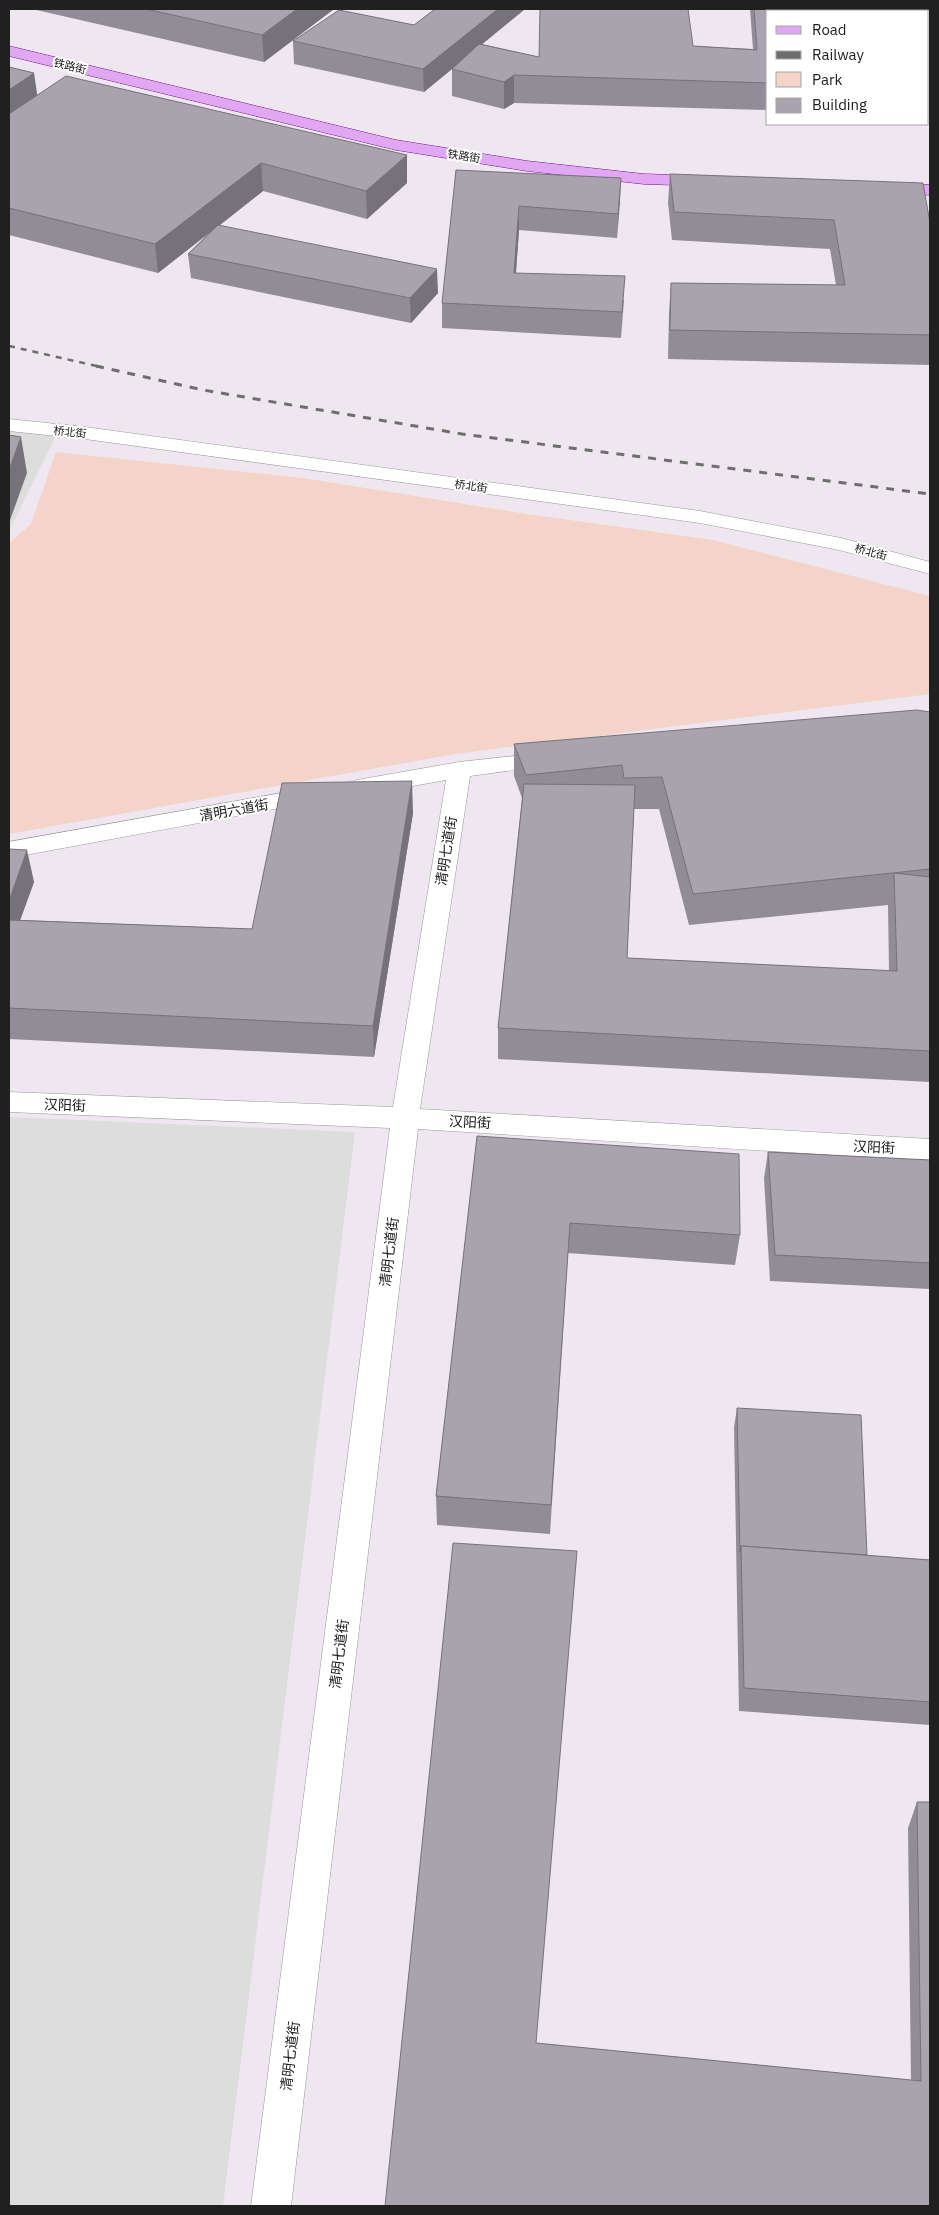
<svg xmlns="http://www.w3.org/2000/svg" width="939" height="2215" viewBox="0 0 939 2215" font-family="'IBM Plex Sans','Noto Sans SC',sans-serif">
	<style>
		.residential { fill: #ddd }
		.park { fill: #f4d4c9 }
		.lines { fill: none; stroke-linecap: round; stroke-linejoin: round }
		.minor-casing { stroke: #979797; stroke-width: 1 }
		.major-casing { stroke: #790f8c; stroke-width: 1 }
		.minor { fill: #fff; fill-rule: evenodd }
		.major { fill: #e0a8f3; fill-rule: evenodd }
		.rail-far1 { stroke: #6e6e6e; stroke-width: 2.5; stroke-dasharray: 6 6; stroke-linecap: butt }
		.rail { stroke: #6e6e6e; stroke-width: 3; stroke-dasharray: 8 8; stroke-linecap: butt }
		.wall { fill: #918c95; fill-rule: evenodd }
		.shaded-wall { fill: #767279 }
		.building { fill: #a9a3ad; stroke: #767279 }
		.labels { text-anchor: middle; stroke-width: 4; stroke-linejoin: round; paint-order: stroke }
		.far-street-label { font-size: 11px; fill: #202020; stroke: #fff }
		.street-label { font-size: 14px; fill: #202020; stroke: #fff }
	</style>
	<rect width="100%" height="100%" fill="#eee7ef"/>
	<!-- residential -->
	<g class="residential">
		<path d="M9,429L58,432L9,531Z"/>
		<path d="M9,1117L355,1132L223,2206H9Z"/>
	</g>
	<!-- park -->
	<path class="park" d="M56,452L303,478L527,514L713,540L930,596V694L455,754L9,834V543L31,524Z"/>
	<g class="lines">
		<!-- minor casing -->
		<g class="minor-casing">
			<g id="minor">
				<path d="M9,419L85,427L700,511L841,538L930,562V574L839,550L700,523L85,439L9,431Z"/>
				<path d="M551,752L559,754L563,759L559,764L470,776L420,1109L930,1139V1161L418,1129L291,2206H251L390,1128L9,1112V1092L393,1107L446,780L357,796L349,793L345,788L349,783L357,780L459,762Z"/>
				<path d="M315,787L323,790L327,795L323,800L9,858V842Z"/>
			</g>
		</g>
		<!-- major casing -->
		<g class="major-casing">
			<g id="major">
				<path d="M9,46L396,140L527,161L644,174L706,176L712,177L714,181L712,185L706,186L644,184L527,171L396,150L9,56Z"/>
				<path d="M886,183L930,185V195L880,192L878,188L880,184Z"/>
			</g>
		</g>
		<!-- minor -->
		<use href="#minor" class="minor"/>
		<!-- major -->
		<use href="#major" class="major"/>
		<!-- rail-far1 -->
		<path class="rail-far1" d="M9,346L101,367"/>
		<!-- rail -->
		<path class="rail" d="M96,366L203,390L462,434L930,494"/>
	</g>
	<!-- wall -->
	<g class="wall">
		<path d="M32,9H334L264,62Z"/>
		<path d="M435,9H525L482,44L539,57L693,46L753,49L750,9H870L768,11V110L514,103L504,109L452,96V69L424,92L294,64L293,41L414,25Z"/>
		<path d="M9,67L37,95L407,183L367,219L263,191L219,226L438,293L411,323L191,278L188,254L212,230L158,273L9,235Z"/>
		<path d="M456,170L621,178L617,238L519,230L516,273L624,300L621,338L442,328V303Z"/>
		<path d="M670,174L930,223V365L668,359L669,313L671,283L836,285L830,249L672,240L668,203Z"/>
		<path d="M930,712V1082L498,1059V1028L522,798L514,776V744ZM634,809H659L689,925L888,905L889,971L627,958Z"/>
		<path d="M413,813L374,1057L9,1039V849L34,882L20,920L252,929Z"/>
		<path d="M477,1136L740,1235L735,1265L568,1253L550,1534L437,1525L436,1496Z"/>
		<path d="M768,1152L930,1160V1289L770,1281L764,1178Z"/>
		<path d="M737,1408L867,1555L930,1560V1725L739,1711L734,1427Z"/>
		<path d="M917,1802L930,2206L537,2043L911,2080L908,1828Z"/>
	</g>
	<!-- shaded-wall -->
	<g class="shaded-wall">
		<path d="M297,9H334L264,62L262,35Z"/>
		<path d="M498,9H525L424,92L423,69Z"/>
		<path d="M34,73L38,100L9,121V90Z"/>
		<path d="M514,75V103L504,109V82Z"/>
		<path d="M407,155V183L367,219L366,191Z"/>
		<path d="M261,163L263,191L158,273L155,244Z"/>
		<path d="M621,178L620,202L617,238L618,214Z"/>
		<path d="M519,206V230L514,298V273Z"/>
		<path d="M437,269L438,293L411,323L410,298Z"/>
		<path d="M21,437L27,473L9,523V470Z"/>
		<path d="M412,781L413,813L374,1057L373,1026Z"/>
		<path d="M27,850L34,882L9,951V901Z"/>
	</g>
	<!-- building -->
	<g class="building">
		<path d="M146,9H297L262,35Z"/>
		<path d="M435,9H498L423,69L293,41L339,10L414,25Z"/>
		<path d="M540,9H688L693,46L757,50L754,9H870L871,11H768V83L514,75L504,82L452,69L479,44L539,57Z"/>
		<path d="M9,67L34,73L9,90Z"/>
		<path d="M66,76L407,155L366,191L261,163L155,244L9,208V114Z"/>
		<path d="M456,170L621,178L618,214L519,206L514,273L625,276L622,312L442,303Z"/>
		<path d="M670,174L923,183L930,223V335L670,330L671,283L845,285L834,220L674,212Z"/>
		<path d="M218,225L437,269L410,298L188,254Z"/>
		<path d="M9,435L21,437L9,470Z"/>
		<path d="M917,710L930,712V869L693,894L662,777L624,778L622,765L526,775L514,744Z"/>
		<path d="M412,781L373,1026L9,1008V920L252,929L282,783Z"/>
		<path d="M524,784L635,785L627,958L897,971L894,873L930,877V1051L498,1028Z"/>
		<path d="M9,849L27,850L9,901Z"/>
		<path d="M477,1136L739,1154L740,1235L570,1223L551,1505L436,1496Z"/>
		<path d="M768,1152L930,1160V1263L775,1255Z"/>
		<path d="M737,1408L861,1415L867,1555L741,1546L740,1552Z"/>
		<path d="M453,1543L577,1551L536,2043L921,2081L917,1802H930V2206H385Z"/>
		<path d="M741,1546L930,1560V1702L744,1688Z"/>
	</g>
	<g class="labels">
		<!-- far-street labels -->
		<g class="far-street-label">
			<text transform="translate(70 66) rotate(14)" y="4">铁路街</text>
			<text transform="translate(464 156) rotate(9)" y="4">铁路街</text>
			<text transform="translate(70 432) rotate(6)" y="4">桥北街</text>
			<text transform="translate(471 486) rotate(8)" y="4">桥北街</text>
			<text transform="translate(871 552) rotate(15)" y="4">桥北街</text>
		</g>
		<!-- street labels -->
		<g class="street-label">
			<text transform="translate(234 810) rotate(-10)" y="5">清明六道街</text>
			<text transform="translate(446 851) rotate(-81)" y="5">清明七道街</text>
			<text transform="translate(65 1105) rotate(2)" y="5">汉阳街</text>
			<text transform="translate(470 1122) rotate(3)" y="5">汉阳街</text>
			<text transform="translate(874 1147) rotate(3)" y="5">汉阳街</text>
			<text transform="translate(389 1252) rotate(-83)" y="5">清明七道街</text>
			<text transform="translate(339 1654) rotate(-83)" y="5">清明七道街</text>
			<text transform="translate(290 2056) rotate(-83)" y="5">清明七道街</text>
		</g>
	</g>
	<!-- border -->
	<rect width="939" height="2215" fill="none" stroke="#202020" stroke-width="20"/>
	<!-- legend -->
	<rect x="766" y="10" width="162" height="115" fill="#ffffff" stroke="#a6a6a6"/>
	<rect x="776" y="26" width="25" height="8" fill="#e0a8f3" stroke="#a6a6a6"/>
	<text x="812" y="35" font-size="15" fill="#202020">Road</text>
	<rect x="776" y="51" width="25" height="8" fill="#6e6e6e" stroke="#a6a6a6"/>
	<text x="812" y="60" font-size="15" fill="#202020">Railway</text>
	<rect x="776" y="72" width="25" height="15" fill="#f4d4c9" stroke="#a6a6a6"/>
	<text x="812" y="85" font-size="15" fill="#202020">Park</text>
	<rect x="776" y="98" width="25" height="15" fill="#a9a3ad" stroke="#a6a6a6"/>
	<text x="812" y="110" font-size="15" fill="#202020">Building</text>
</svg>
